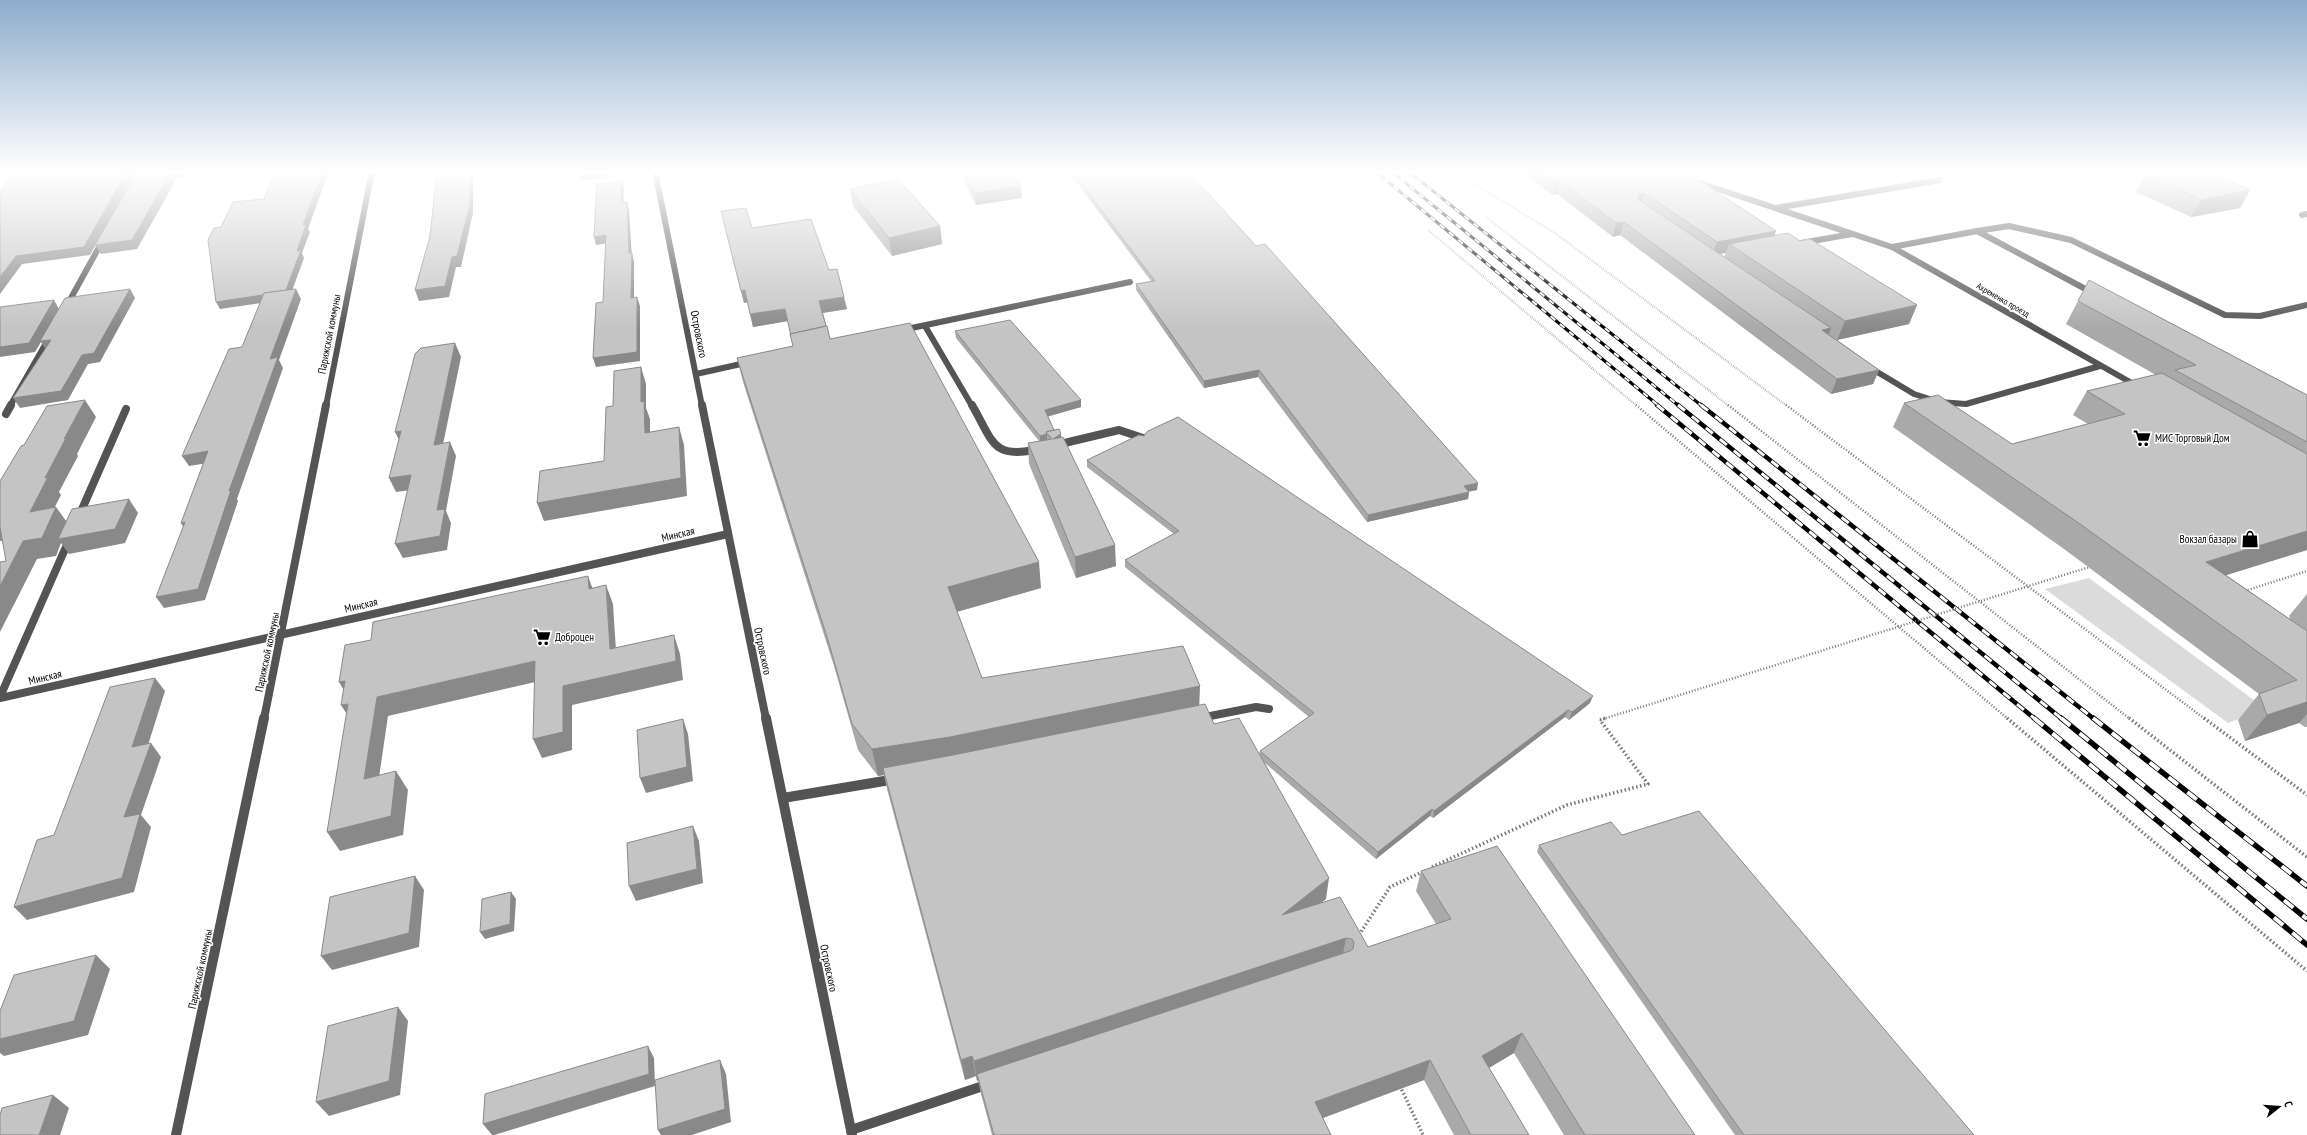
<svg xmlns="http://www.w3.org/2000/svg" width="2307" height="1135" viewBox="0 0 2307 1135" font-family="'PT Sans Narrow',sans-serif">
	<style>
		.green { fill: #dbdbdb }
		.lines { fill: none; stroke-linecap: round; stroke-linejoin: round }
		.path-far2 { stroke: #767676; stroke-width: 2; stroke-dasharray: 0.5 1.5; stroke-linecap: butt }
		.path-far1 { stroke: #767676; stroke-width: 2.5; stroke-dasharray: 1 2; stroke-linecap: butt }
		.path { stroke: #767676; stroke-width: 3.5; stroke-dasharray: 1.5 2.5; stroke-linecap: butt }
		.lane-far2 { stroke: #545454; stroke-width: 6 }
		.lane-far1 { stroke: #545454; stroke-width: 8 }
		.lane { stroke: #545454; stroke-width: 10 }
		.street-far2 { stroke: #545454; stroke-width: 6 }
		.street-far1 { stroke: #545454; stroke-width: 8 }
		.street { stroke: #545454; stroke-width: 10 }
		.rail-far2-casing { stroke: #000; stroke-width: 3 }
		.rail-far1-casing { stroke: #000; stroke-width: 4.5 }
		.rail-casing { stroke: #000; stroke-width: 5.5 }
		.rail-far2 { stroke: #fff; stroke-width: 2; stroke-dasharray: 6; stroke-linecap: butt }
		.rail-far1 { stroke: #fff; stroke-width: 3; stroke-dasharray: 9; stroke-linecap: butt }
		.rail { stroke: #fff; stroke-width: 4; stroke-dasharray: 12; stroke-linecap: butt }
		.path-bridge-far1 { stroke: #767676; stroke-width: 2.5; stroke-dasharray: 1 2; stroke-linecap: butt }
		.path-bridge { stroke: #767676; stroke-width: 3.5; stroke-dasharray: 1.5 2.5; stroke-linecap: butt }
		.wall { fill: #a9a9a9; fill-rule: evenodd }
		.shaded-wall { fill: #898989 }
		.building { fill: #c4c4c4; stroke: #898989 }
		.labels { text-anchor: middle; stroke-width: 3; stroke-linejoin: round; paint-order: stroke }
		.far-street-label { font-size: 9px; fill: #000; stroke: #fff }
		.street-label { font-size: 11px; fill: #000; stroke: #fff }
		.poi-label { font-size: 11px; fill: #000; stroke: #fff; text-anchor: start }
	</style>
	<rect width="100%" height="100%" fill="#fff"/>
	<!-- green -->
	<path class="green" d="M2089,578L2266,709L2228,723L2045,589Z"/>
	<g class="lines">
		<!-- path-far2 -->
		<g class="path-far2">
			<path d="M1466,179L1555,233L1787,406"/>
			<path d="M1486,217L1729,406"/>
			<path d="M1428,230L1637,406"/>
		</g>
		<!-- path-far1 -->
		<g class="path-far1">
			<path d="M1636,405L2008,719"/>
			<path d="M1728,405L2130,719"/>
			<path d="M1786,405L2205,719"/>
			<path d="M2067,574L2090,567"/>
			<path d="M2245,591L2307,571"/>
		</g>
		<!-- path -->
		<g class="path">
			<path d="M2007,718L2307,971"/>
			<path d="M2129,718L2307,857"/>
			<path d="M2204,718L2307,795"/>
			<path d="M1432,867L1567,805L1648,784L1600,720"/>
			<path d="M1359,935L1390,887L1422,872"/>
			<path d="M1400,1086L1423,1135"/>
		</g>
		<!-- lane-far2 -->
		<g class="lane-far2">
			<path d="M1776,208L1940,180"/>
			<path d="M2302,215L2307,214"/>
			<path d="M1977,231L2009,226L2071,240L2225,315L2260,316L2307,305"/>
			<path d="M1801,243L1852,234"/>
			<path d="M1892,247L1977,231L2093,293"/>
			<path d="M66,307L103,240"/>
			<path d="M925,326L972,406"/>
			<path d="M902,330L1130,282"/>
			<path d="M1869,367L1914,394L1939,402L1966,404L2100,366"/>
			<path d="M696,374L750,362"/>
			<path d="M10,406L49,338"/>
		</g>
		<!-- lane-far1 -->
		<g class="lane-far1">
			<path d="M972,405C993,441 992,460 1038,449"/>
			<path d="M6,414L11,405"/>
			<path d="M1056,445L1119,430L1143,438"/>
			<path d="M79,516L126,409"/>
			<path d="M0,697L69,540"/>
			<path d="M1200,718L1256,707L1269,709"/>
		</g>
		<!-- lane -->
		<g class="lane">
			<path d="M783,798L896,779"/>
			<path d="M851,1130L989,1084"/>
		</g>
		<!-- street-far2 -->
		<g class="street-far2">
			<path d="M655,171L702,406"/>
			<path d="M1694,181L1892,247L2137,386"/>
			<path d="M326,406L372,171"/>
		</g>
		<!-- street-far1 -->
		<g class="street-far1">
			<path d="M702,405L766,719"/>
			<path d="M0,698L728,534"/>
			<path d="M264,719L326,405"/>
		</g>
		<!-- street -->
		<g class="street">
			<path d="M766,718L852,1135"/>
			<path d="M176,1135L264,718"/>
		</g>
		<!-- rail-far2 casing -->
		<g class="rail-far2-casing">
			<g id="rail-far2">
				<path d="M1375,171L1659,406"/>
				<path d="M1391,171L1679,406"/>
				<path d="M1408,171L1702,406"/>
			</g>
		</g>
		<!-- rail-far1 casing -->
		<g class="rail-far1-casing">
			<g id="rail-far1">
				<path d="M1657,405L2035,719"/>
				<path d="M1678,405L2062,719"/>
				<path d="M1701,405L2094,719"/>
			</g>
		</g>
		<!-- rail casing -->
		<g class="rail-casing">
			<g id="rail">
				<path d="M2034,718L2307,945"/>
				<path d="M2061,718L2307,919"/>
				<path d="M2093,718L2307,886"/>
			</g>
		</g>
		<!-- rail-far2 -->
		<use href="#rail-far2" class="rail-far2"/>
		<!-- rail-far1 -->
		<use href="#rail-far1" class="rail-far1"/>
		<!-- rail -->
		<use href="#rail" class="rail"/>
		<!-- path-bridge-far1 -->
		<path class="path-bridge-far1" d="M1603,719L2067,574"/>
		<!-- path-bridge -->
		<path class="path-bridge" d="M1600,720L1606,718"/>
	</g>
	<!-- wall -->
	<g class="wall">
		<path d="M959,171H1012L1022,198L976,205Z"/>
		<path d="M1068,171H1188L1477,490L1469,491L1468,499L1367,522L1258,377L1204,388L1136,290V284L1151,281Z"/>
		<path d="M1521,171H1685L1776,231L1774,236L1800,241L1917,305L1909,324L1837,340L1879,370L1873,384L1831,394L1620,235L1613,237L1557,194L1553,195ZM1726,253L1724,258L1719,254Z"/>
		<path d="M2145,174L2250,190L2240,208L2191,217L2136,192Z"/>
		<path d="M850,189L940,226L942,244L892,256L853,206Z"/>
		<path d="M721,211L829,270L847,309L823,313L830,339L1041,588L957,612L982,678L1199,705L1214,724L1259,754L1260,751L1309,717L1125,567V560L1174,534L1087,467V460L1590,703L1569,720L1565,717L1433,818L1430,816L1376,859L1265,763L1326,899L1322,902L1368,947L1436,924L1416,891L1421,871L1695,1135H1564L1514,1053L1489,1068L1529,1135H1454L1424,1080L1323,1118L1331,1135H992L981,1094L978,1080L977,1081L976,1076L965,1080L887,789L884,775L878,776L858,750L834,666L743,382L737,358L793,346L788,321L753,327L748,302L744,303Z"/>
		<path d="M2089,280L2307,395V550L2226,575L2290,619L2289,616L2307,594V727H2305L2299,723L2245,741L2238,720L2259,694L2064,549L1893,427L1904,403L2012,444L2088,424L2073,415L2087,391L2156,375L2066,324Z"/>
		<path d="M955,331L1081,407L1047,417L1054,430L1061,434V437L1116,566L1076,578L1029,464L1028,443L1039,441L956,338Z"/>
		<path d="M1622,835L1974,1135H1735L1537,852L1539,845Z"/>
	</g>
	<!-- shaded-wall -->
	<g class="shaded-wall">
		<path d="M127,171H137L90,255L22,264L0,294V277L16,256Z"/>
		<path d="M171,171H187L184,177L177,178L137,249L101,254L95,245Z"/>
		<path d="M323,171H329L308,229L310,232L302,253L304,258L289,299L220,309L216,302L297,251L303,225Z"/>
		<path d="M470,171H472L473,176V213L461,267H456L449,297L419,301L415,290Z"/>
		<path d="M607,171H614L613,177L580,181L578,175Z"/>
		<path d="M622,181L624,189L623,210L621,202Z"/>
		<path d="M1560,181L1557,194L1553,195L1556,182Z"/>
		<path d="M1021,186L1022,198L976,205L975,193Z"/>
		<path d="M2250,190L2240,208L2191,217L2201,200Z"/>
		<path d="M1644,193L1641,206L1635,207L1638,194Z"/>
		<path d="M627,202L629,210L632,259V253L634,262V306L631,298Z"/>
		<path d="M1624,222L1620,235L1613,237L1616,223Z"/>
		<path d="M940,226L942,244L892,256L889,238Z"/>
		<path d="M1776,231L1771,244H1729L1726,253L1712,255L1717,242Z"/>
		<path d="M606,235L609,243L596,245L594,237Z"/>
		<path d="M130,289L135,298L100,362L88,364L68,400L20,408L13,398L82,355Z"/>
		<path d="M296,289L301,299L279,360L283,368L237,499L238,501L205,600L164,608L156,597L229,491L270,359Z"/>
		<path d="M745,290L748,302L744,303L741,291Z"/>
		<path d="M637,297L640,306V361L596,367L593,358Z"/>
		<path d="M844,297L847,309L822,313L819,301Z"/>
		<path d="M54,300L59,309L51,340L46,350L41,342L35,352L0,357V347Z"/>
		<path d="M1917,305L1909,324L1837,340L1845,321Z"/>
		<path d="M785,309L788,321L753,327L750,314Z"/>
		<path d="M1831,328L1825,343L1822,330Z"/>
		<path d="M455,343L461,357L440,459L434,445Z"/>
		<path d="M641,367L646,384V408L650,419V451L645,433L641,402Z"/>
		<path d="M1259,370L1258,377L1204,388V381Z"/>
		<path d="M1879,370L1873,384L1831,394L1837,379Z"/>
		<path d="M85,400L96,417L77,454L78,456L59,492L61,495L43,530L30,512L45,478L64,439Z"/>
		<path d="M1081,400V407L1045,417V410Z"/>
		<path d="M679,427L684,445L687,496L544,521L537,503Z"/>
		<path d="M401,431L402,446L395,432Z"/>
		<path d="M1047,434V441L1040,443V436Z"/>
		<path d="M1061,434L1062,454L1052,440Z"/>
		<path d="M450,442L456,456L446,511L451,523L447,550L403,558L395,544L437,510Z"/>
		<path d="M208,451L214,462L189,466L182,456Z"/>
		<path d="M411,475L418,489L396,492L389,478Z"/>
		<path d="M1478,483L1477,490L1463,493L1464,486Z"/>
		<path d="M1469,492L1468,499L1367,522L1368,515Z"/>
		<path d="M129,499L138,513L125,543L69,554L61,543L56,556L37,559L0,632V586L23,541L56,507L69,525Z"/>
		<path d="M185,522L188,534L181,523Z"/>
		<path d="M0,523L13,539L0,541Z"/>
		<path d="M2307,531V550L2188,587L2206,562Z"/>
		<path d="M1115,545L1116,566L1076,578L1075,557Z"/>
		<path d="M1039,562L1041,588L952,613L948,587Z"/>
		<path d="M588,576L595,595L589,589Z"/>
		<path d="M606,585L613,604L617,667L610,649Z"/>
		<path d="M674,635L680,654L683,680L572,705V750L542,758L533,739L563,686Z"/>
		<path d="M535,661L544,680L388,716L376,798L364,779L377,697Z"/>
		<path d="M155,678L165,691L143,761L132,747Z"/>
		<path d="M345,681L350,701L339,682Z"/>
		<path d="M1200,686L1199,712L883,768L884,775L878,776L872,749Z"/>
		<path d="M1593,696L1590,703L1569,720L1572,712Z"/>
		<path d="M2307,702V714L2299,723L2245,741L2267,715Z"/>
		<path d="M348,704L353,724L341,705Z"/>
		<path d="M1568,710L1565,717L1433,818L1434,811Z"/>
		<path d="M683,719L688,734L693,781L646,793L640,778Z"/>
		<path d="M151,743L161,757L141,815L151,827L134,892L27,920L14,907L124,817Z"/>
		<path d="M396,771L408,790L403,835L340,851L327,832Z"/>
		<path d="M1432,809L1430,816L1376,859L1378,852Z"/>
		<path d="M693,826L699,841L703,883L636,901L629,886Z"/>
		<path d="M415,876L424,890L419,947L332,970L321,956Z"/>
		<path d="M1329,878L1326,899L1280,936L1282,915Z"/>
		<path d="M511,892L516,899L514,931L485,939L480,932Z"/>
		<path d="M1346,938L1342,959L977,1074L978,1080L977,1081L974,1061Z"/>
		<path d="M96,955L110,969L88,1035L4,1056L0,1053V1039Z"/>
		<path d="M398,1007L408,1021L400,1095L329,1116L316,1102Z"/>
		<path d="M1522,1033L1514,1053L1475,1076L1482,1056Z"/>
		<path d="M648,1046L654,1058L655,1086L494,1135H492L483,1124Z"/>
		<path d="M972,1056L976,1076L965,1080L961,1060Z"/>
		<path d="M720,1060L726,1074L731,1122L692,1135H661L658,1130Z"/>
		<path d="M1430,1060L1424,1080L1312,1122L1315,1102Z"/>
		<path d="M53,1095L69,1108L60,1135H39Z"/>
	</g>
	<!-- building -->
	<g class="building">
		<path d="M16,171H127L84,247L16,256L0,277V191Z"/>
		<path d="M138,171H171L132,240L95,245Z"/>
		<path d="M283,171H323L303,225H306L297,251L301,250L286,290L264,293L263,295L216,302L208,240L214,228L221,227L233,202L264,199L273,176L281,175Z"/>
		<path d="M437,171H470V204L457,256L452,257L445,286L415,290L430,236Z"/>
		<path d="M579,171H607L578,175Z"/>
		<path d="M964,171H1012L1021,186L975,193Z"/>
		<path d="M1072,171H1188L1256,246L1265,244L1478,483L1464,486L1469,492L1368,515L1259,370L1204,381L1136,284L1155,281Z"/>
		<path d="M1541,171H1685L1776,231L1717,242L1644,193L1638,194L1639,200L1831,328L1822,330L1879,370L1837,379L1624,222L1616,223L1560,181L1556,182Z"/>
		<path d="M2163,171H2207L2250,190L2201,200L2145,174Z"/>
		<path d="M898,179L940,226L889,238L850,189Z"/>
		<path d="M622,181L621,202H627L629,253H632L631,298L637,297V352L593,358L596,303L603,302L606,235L594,237L597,184Z"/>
		<path d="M746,208L752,228L811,219L829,270L837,269L844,297L819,301L826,326L790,334L791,336L785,309L750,314L745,290L741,291L721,211Z"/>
		<path d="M1788,233L1800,241L1810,239L1917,305L1845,321L1729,244Z"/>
		<path d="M2089,280L2307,395V442L2175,370L2196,365L2078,301Z"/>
		<path d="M130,289L94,353L82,355L61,391L13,398L51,340L40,341L65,298Z"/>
		<path d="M296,289L270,359L278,357L229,491L231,490L198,589L156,597L185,522L181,523L208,451L182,456L229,349L242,347L264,293Z"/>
		<path d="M54,300L29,343L0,347V307Z"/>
		<path d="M1010,320L1081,400L1045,410L1054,430L1046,432L1047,434L1040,436L955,331Z"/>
		<path d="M910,323L1039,562L948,587L982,678L1183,646L1200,686L950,737L872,749L852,724L828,640L737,358L793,346L790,334L827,326L830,339Z"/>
		<path d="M455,343L434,445L450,442L437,510L445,509L440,536L395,544L411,475L389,478L401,431L395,432L415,354L421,348Z"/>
		<path d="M641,367V402L644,401L645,433L679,427L681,478L537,503L540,471L604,461L606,407L613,406L614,371Z"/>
		<path d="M2162,373L2307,454V531L2206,562L2307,631V702L2267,715L2259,694L2297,680L2080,524L1904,403L1938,395L2012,444L2125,414L2087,391Z"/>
		<path d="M85,400L64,439L66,438L45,478L48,477L30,512L56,507L42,538L23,541L0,586V562L6,561L0,527V481L21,446L24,445L47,406Z"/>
		<path d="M1178,417L1593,696L1572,712L1568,710L1434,811L1432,809L1378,852L1260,751L1314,713L1125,560L1179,531L1087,460L1139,435L1144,436L1148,431Z"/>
		<path d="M1059,429L1061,434L1053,439L1063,437L1115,545L1075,557L1028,443L1052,439L1046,432Z"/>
		<path d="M129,499L115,529L58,539L72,509Z"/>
		<path d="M588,576L589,589L606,585L610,649L674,635L676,661L563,686V732L533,739L535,661L377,697L364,779L396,771L391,816L327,832L348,704L341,705L345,681L339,682L345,645L371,640L373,622Z"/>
		<path d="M155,678L132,747L151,743L124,817L140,814L122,878L14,907L37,840L54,835L110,687Z"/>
		<path d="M1205,704L1214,724L1239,718L1329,878L1282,915L1340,897L1368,947L1451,919L1421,871L1497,846L1695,1135H1585L1522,1033L1482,1056L1529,1135H1471L1430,1060L1315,1102L1331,1135H994L977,1074L1350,951L1353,949L1354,943L1352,939L1346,938L974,1061L972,1056L961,1060L883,768L953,755Z"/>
		<path d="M683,719L687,767L640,778L637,730Z"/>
		<path d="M1699,811L1974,1135H1744L1539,845L1611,822L1622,835Z"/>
		<path d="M693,826L697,869L629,886L627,843Z"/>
		<path d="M415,876L409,933L321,956L330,897Z"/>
		<path d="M511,892L510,924L480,932L482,899Z"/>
		<path d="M96,955L74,1021L0,1039V1011L14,975Z"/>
		<path d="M398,1007L389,1081L316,1102L328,1026Z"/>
		<path d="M648,1046L649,1074L483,1124L485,1094Z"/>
		<path d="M720,1060L725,1109L658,1130L655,1080Z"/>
		<path d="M53,1095L39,1135H0V1115L2,1108Z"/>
	</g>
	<!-- sky -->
	<linearGradient id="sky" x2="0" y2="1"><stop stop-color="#8cadcc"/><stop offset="0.52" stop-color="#fff"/><stop offset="1" stop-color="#fff" stop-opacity="0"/></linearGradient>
	<rect width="2307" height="330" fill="url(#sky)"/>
	<!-- icons -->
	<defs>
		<g id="supermarket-bare" transform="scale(1.38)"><path d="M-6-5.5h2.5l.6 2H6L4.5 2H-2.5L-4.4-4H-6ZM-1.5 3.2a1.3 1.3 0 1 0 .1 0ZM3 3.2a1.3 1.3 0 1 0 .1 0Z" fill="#000" stroke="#fff" stroke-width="2.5" paint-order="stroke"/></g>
		<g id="shop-bare" transform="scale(1.38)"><path d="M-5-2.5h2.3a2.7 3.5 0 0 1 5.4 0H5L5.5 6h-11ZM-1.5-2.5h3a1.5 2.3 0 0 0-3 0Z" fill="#000" stroke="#fff" stroke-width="2.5" paint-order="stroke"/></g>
	</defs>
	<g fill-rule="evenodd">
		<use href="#supermarket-bare" x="2142" y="438"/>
		<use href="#shop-bare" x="2250" y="539"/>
		<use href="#supermarket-bare" x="542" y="637"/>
	</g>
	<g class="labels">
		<!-- far-street labels -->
		<g class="far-street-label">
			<text transform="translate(2003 300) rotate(30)" y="3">Ахременко проезд</text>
		</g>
		<!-- street labels -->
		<g class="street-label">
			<text transform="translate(329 334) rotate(-79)" y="4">Парижской коммуны</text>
			<text transform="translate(699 334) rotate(79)" y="4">Островского</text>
			<text transform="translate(678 534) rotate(-13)" y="4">Минская</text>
			<text transform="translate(361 605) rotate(-13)" y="4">Минская</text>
			<text transform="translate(763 651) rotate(78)" y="4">Островского</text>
			<text transform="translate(267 652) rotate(-78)" y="4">Парижской коммуны</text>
			<text transform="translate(45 677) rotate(-13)" y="4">Минская</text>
			<text transform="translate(829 968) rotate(78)" y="4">Островского</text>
			<text transform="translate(200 969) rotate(-78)" y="4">Парижской коммуны</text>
		</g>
		<!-- poi labels -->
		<g class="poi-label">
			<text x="2155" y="442">МИС Торговый Дом</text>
			<text x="2237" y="543" text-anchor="end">Вокзал базары</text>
			<text x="555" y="641">Доброцен</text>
		</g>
	</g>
	<!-- north arrow -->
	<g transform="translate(2279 1107) rotate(73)" stroke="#ffffff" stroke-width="3" paint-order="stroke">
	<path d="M0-3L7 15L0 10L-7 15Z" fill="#000000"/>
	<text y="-6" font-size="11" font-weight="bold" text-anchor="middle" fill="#000000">С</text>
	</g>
</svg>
